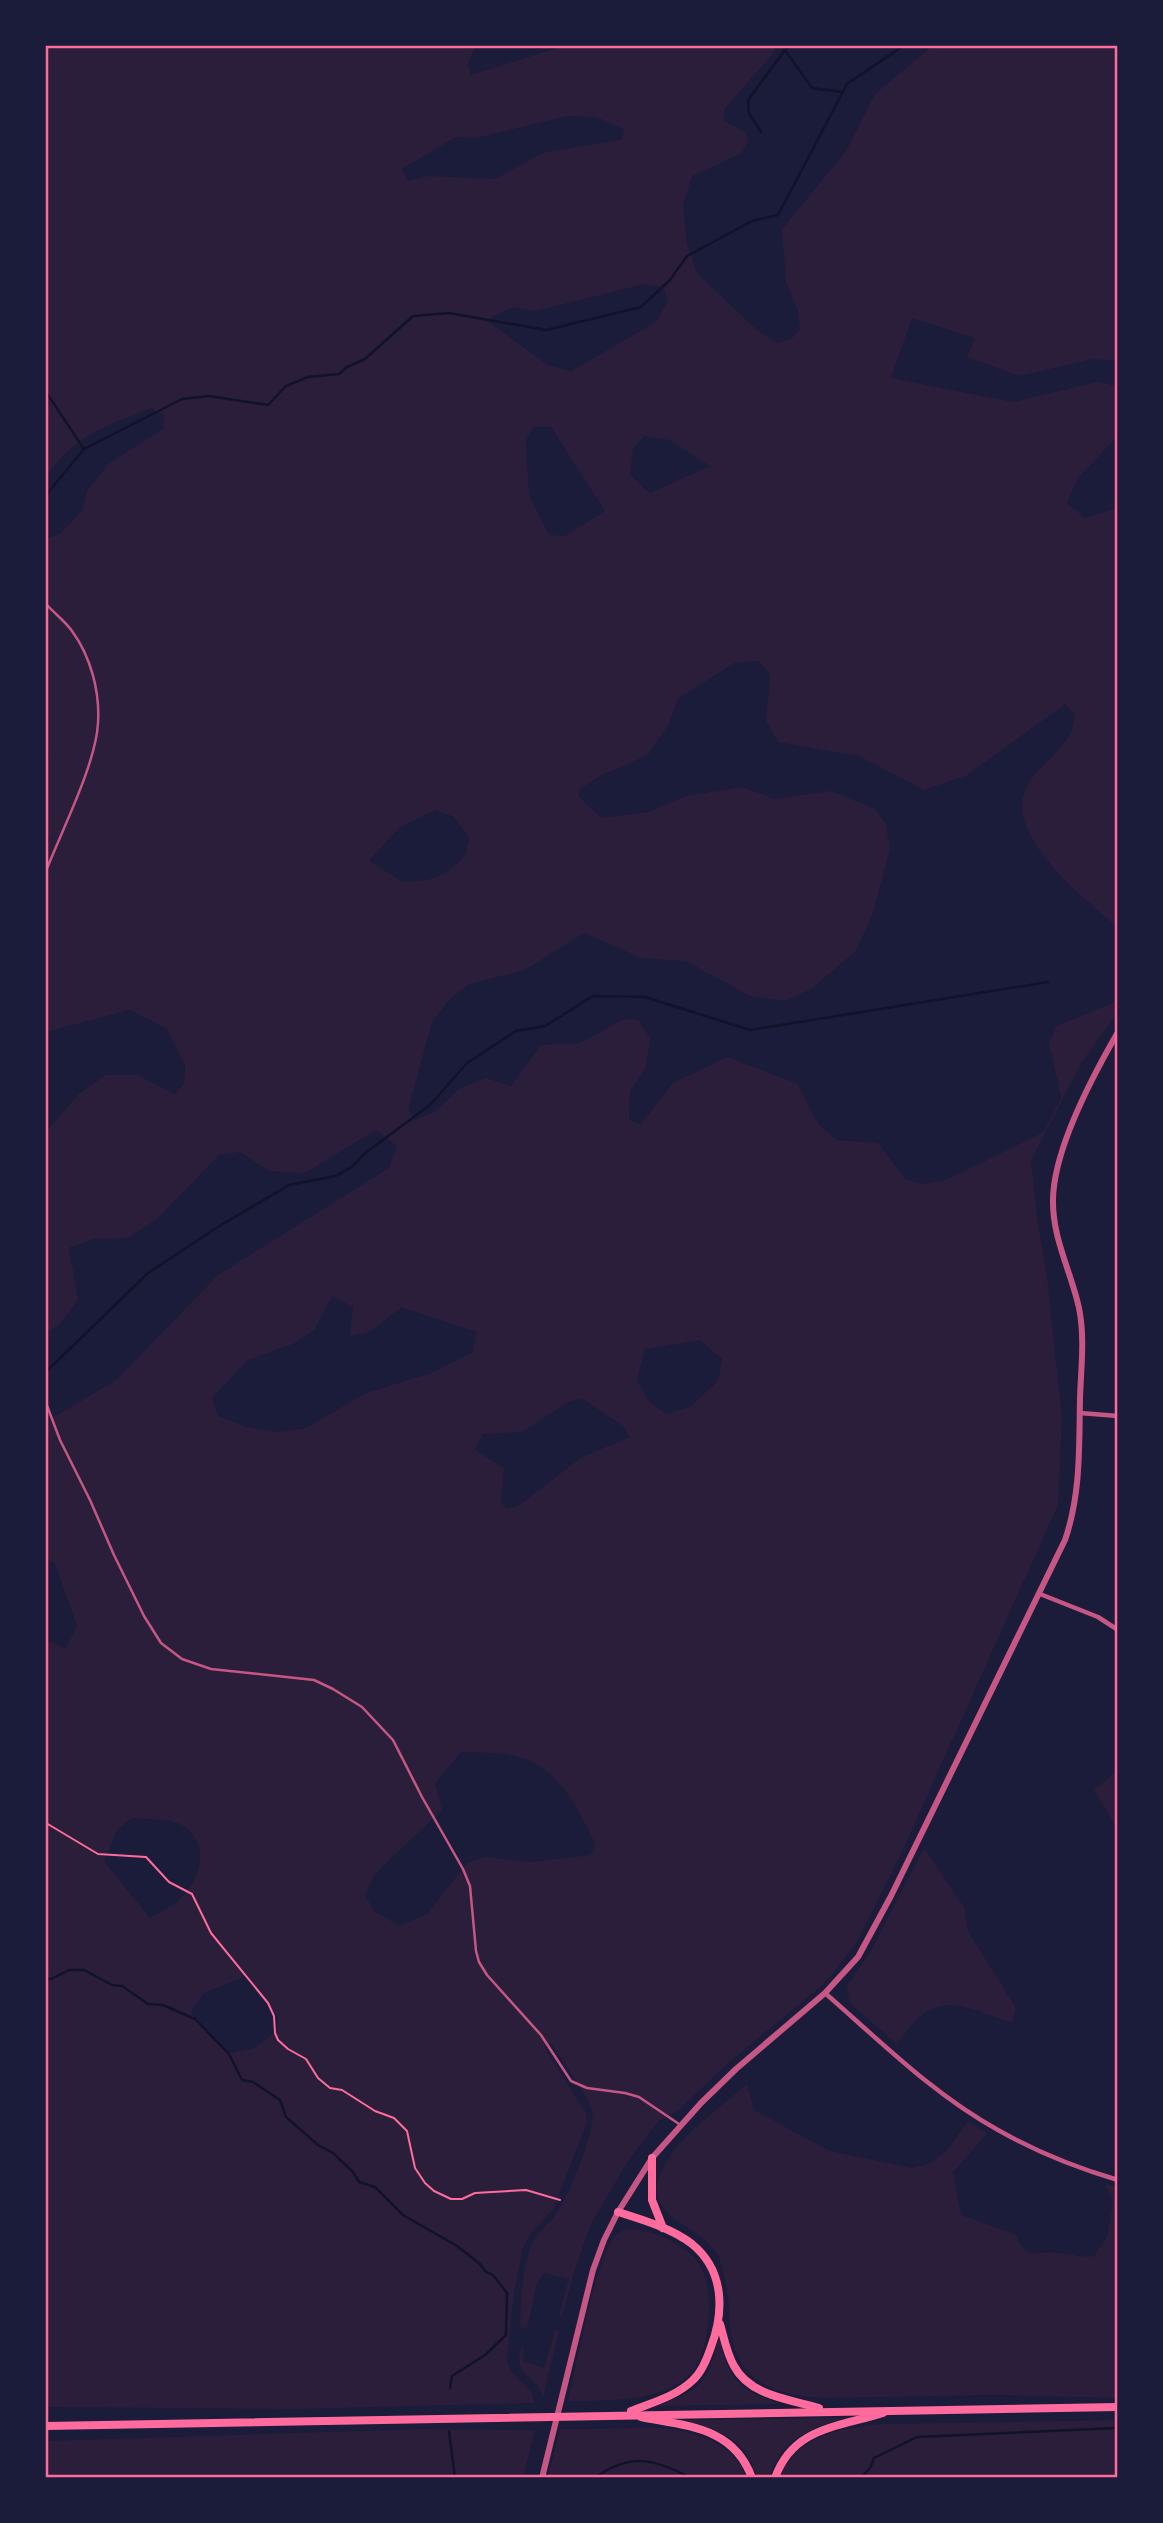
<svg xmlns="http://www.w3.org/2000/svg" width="1163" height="2523" viewBox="0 0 1163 2523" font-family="Georgia,serif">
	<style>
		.green { fill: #2a1e3b; fill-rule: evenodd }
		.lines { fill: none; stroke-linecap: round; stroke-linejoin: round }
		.stream { stroke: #12122b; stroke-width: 2.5 }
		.path { stroke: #ff6b9d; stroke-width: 2 }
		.service { stroke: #c65784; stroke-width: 2.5 }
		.minor { stroke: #c65784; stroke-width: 4.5 }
		.tertiary { stroke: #c65784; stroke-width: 6 }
		.trunk { stroke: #ff6b9d; stroke-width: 8 }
		.neatline { fill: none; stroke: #ff6b9d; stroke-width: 2.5 }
	</style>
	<rect width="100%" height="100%" fill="#1b1b3a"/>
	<!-- green -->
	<g class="green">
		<path d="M46,46H475L468,64L471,75L564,46H777L771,56L724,109V121L745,132L748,141L742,153L692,176L683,205L687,244L697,273L758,331L777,343L792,338L800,329L798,311L786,282L782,229L846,151L875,94L932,46H1117V361L1093,359L1020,376L967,357L975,338L912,318L891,378L1013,402L1097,382L1117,386V432L1114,440L1077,479L1067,503L1085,518L1117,508V927C1085,898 995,831 1030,781C1041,765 1059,753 1069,736C1073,730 1073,722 1075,715L1065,704L966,776L924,790L859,756L778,742L766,721L770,675L759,661L734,663L678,699L669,724L648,755L600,776L580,789L579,797L601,818L649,812L686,796L742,787L775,799L831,791L875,809L886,824L890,849L873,913L856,951L811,989L785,1001L750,996L686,961L641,958L584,933L525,970L469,984L449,1000L432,1022L408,1110L415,1120L436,1111L460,1088L486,1078L511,1086L541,1045L580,1043L624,1019L638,1020L650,1038L646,1067L630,1091L629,1119L640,1125L673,1083L727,1057L798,1084L818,1124L837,1140L878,1143L905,1179L923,1184L946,1180L1044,1132L1061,1098L1049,1043L1057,1026L1117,1001V1013L1080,1065L1031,1161L1038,1224L1047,1276L1062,1417L1058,1505L901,1854L857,1942L824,1984L729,2062L678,2111L659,2121L646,2137L628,2161L591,2224L574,2272L562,2317L559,2315L569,2279L544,2273L537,2283L527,2329L520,2327C521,2300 521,2267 533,2242C538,2231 550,2223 557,2213C568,2197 596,2131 592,2112C589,2095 561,2060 551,2043L544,2047L586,2113L587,2122L554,2208L531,2233L523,2248L514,2293L507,2359L510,2371L532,2393L534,2403L297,2409L46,2407V1641L66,1648L77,1626L55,1564L46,1557V1422L116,1380L218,1275L389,1168L397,1146L376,1130L305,1173L269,1171L240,1152L219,1155L157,1219L128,1238L94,1239L69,1248L78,1300L60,1324L46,1333V1132L79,1094L106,1075H138L174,1094L184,1084L185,1066L166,1028L129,1010L46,1032V851L50,839L46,836V759L49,755L46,741V539L60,534L82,511L87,491L108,464L163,429L164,415L151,408C105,427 75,434 46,477ZM568,116L596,117L624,129L622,140L545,152L495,179L428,176L407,181L402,169L456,137L476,138ZM645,284L663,287L668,300L656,322L571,371L548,365L486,320L513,307L535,311ZM533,427H551L605,511L565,536L549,535L529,495L526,441ZM645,436L669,440L710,466L650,493L630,475L633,449ZM436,810L454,817L469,838L465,856L449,871L428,880L403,882L369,861L400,827ZM332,1296L353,1307L350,1336L369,1332L402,1307L476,1332L473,1352L431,1373L366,1393L306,1428L278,1432L247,1427L218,1416L212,1398L248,1360L293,1344L315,1329ZM700,1340L722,1359L718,1381L690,1407L666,1414L648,1400L637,1380L645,1349ZM583,1399L623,1426L630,1437L582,1457L518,1506L506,1509L501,1502L504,1468L475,1450L483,1434L522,1432L570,1401ZM461,1752C475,1753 490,1752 505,1754C555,1760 575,1803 595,1843L591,1855L530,1862L486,1857L467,1863L427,1914L400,1926L374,1911L365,1895L375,1874L442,1810L435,1784ZM132,1818C146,1820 168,1818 180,1824C209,1840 203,1872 185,1894C177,1904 161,1911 150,1918L104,1861L117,1830ZM246,1976L278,2017L277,2030L255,2048L229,2053L195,2019L191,2011L204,1993Z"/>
		<path d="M1117,1771V1828L1094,1790Z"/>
		<path d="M924,1848L964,1907L968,1931L1016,2008L1012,2022C983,2015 950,1993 923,2014C913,2022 905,2034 897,2044L849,2002L847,1986L871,1951Z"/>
		<path d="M747,2084L754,2110L830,2151L912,2168L931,2163L948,2149L968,2121L987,2134L953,2172L961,2215L1015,2234C1030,2264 1035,2249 1061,2253C1073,2254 1081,2258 1094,2256L1107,2237L1113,2202L1105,2184L1117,2187V2398L992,2395L823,2398C780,2395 744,2387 732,2340C729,2326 730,2311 728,2297C725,2283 724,2269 718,2256C703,2227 649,2219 658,2182C667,2143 719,2109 747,2084Z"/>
		<path d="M626,2229C649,2228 683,2243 697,2261C717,2287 711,2349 691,2373C666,2402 602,2401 568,2401C576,2368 596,2255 616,2235C619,2233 622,2231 626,2229Z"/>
		<path d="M555,2330L559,2331L543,2397C536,2372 513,2379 521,2347L524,2346L523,2361L544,2368Z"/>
		<path d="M719,2337C729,2381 739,2391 781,2404L655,2406C700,2391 708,2384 719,2337Z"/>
		<path d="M848,2418C812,2426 781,2439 769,2478L757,2477C746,2439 721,2430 684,2420Z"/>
		<path d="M1117,2420V2477H780C798,2434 842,2428 884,2424Z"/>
		<path d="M662,2428C696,2432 733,2442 746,2477H548L560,2429Z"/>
		<path d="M422,2429L535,2430L523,2477H46V2441Z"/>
	</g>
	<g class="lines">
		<!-- stream -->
		<g class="stream">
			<path d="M785,50L812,88L842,92"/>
			<path d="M761,132L749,113L748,100L788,46"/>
			<path d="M46,392L84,449"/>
			<path d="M46,495L84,449L182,399L209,396L268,405L286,386L308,377L339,374L347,367L365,359L413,316L449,313L546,330L641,307L670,280L687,256L752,221L778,215L847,84L903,46"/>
			<path d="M46,1372L148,1273L218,1227L289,1185L336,1176L353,1166L364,1154L430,1105L467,1063L516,1031L545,1026L593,996L645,997L750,1030L1048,982"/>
			<path d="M46,1979H51L69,1970H84L112,1985L122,1986L148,2004L163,2005L195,2019L229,2054L242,2080L253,2082L280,2100L286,2117L318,2145L333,2153L353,2172L359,2182L375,2187L403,2215L457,2246L480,2264L485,2271L493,2275L507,2293L506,2335L485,2355L452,2376L450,2388"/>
			<path d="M449,2431L455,2478"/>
			<path d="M595,2478C630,2452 655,2459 691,2478"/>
			<path d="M861,2478L870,2468L874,2458L917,2437L1118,2428"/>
		</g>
		<!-- path -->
		<path class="path" d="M46,1823L98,1854L146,1857L169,1882L192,1894L211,1933L268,2003L274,2016L275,2033L278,2040L288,2049L306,2059L318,2078L330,2088L342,2090L375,2111L394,2118L407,2131L415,2168L425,2183L434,2191L451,2199H462L475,2193L526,2190L560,2200"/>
		<!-- service -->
		<g class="service">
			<path d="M46,604C54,613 65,621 72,631C91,657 100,692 98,723C96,764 61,832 46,871"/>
			<path d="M46,1403L60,1440L90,1500L114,1555L144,1616L161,1643L182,1659L211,1669L314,1680L333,1689L362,1707L393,1740L422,1797L463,1869L470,1886L476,1951L479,1962L487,1975L541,2035L571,2081L587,2088L625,2093L639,2097L679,2124"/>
		</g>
		<!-- minor -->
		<g class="minor">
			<path d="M1080,1413L1118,1416"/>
			<path d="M1040,1594L1098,1617L1118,1630"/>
			<path d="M825,1993C880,2041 934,2095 998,2130C1035,2151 1077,2168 1118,2180"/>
		</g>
		<!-- tertiary -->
		<path class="tertiary" d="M542,2478L593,2270L604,2240L618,2212L652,2158L701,2103L736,2069L825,1993L858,1957L891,1896L1065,1540C1081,1494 1079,1445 1080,1398C1081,1368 1085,1337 1079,1308C1071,1271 1052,1238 1053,1199C1054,1148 1092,1077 1118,1032"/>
		<!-- trunk -->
		<g class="trunk">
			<path d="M652,2158V2200L663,2228"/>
			<path d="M618,2212C643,2220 671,2228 692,2244C725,2271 724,2312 711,2347C707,2359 702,2372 693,2380C677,2396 651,2403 631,2411"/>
			<path d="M720,2324C724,2338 727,2354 734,2366C750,2396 789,2399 819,2408"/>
			<path d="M641,2417C687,2426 734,2427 752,2478"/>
			<path d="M46,2426L1118,2407"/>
			<path d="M775,2478C793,2427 839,2427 883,2413"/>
		</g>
	</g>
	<!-- border -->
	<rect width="1163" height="2523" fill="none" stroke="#1b1b3a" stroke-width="94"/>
	<rect x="47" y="47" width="1069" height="2429" class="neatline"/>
</svg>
